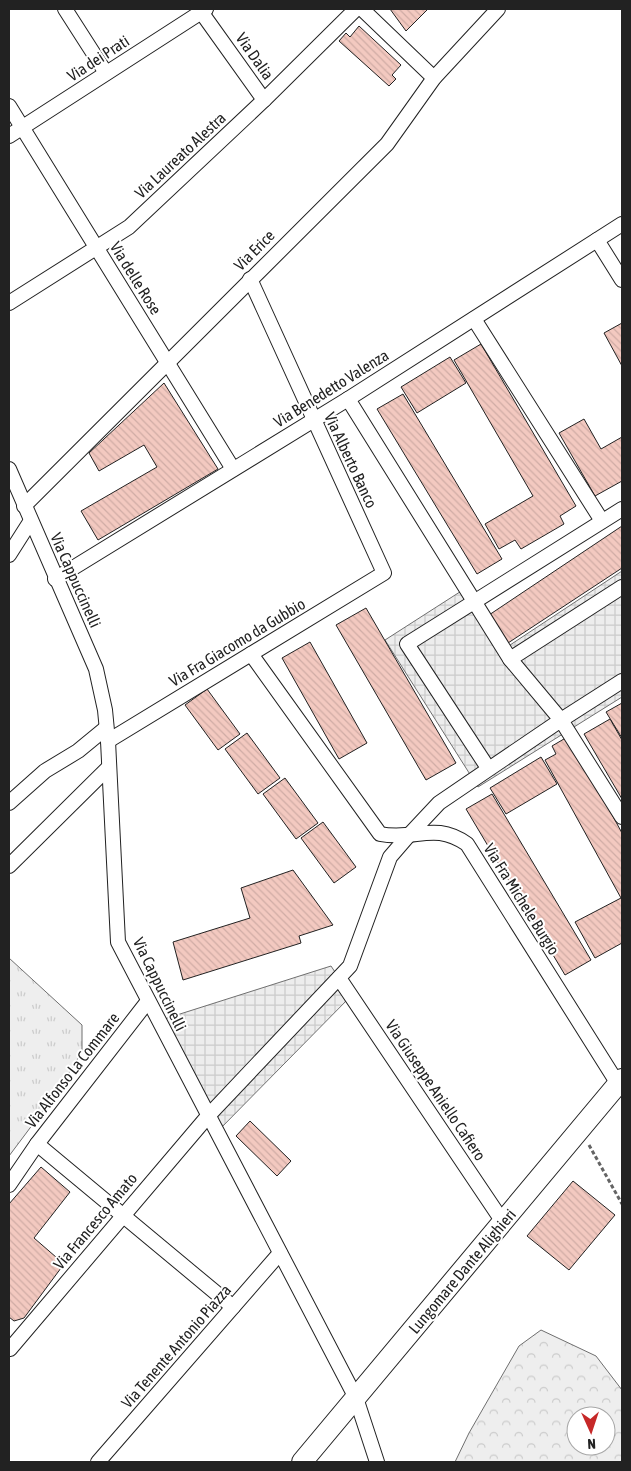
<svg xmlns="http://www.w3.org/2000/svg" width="631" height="1471" viewBox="0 0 631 1471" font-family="'Asap Condensed',sans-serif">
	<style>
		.grass { fill: url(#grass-tufts); stroke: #6f6f6f }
		.forest { fill: url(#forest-crowns); stroke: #6f6f6f; fill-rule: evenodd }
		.plaza { fill: url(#plaza-grid); stroke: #6f6f6f }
		.building { fill: url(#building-back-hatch); stroke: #222 }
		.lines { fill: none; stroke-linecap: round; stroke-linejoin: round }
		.street-casing { stroke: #222; stroke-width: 16 }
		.secondary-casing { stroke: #222; stroke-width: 22 }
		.path { stroke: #646464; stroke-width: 3; stroke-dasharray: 4 2.5; stroke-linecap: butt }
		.street { stroke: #fff; stroke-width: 14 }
		.secondary { stroke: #fff; stroke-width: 20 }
		.labels { text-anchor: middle; stroke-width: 4; stroke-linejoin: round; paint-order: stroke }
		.street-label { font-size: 16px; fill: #222; stroke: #fff }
	</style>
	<defs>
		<pattern id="grass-tufts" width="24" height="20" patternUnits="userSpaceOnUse" patternTransform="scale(1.25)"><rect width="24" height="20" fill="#eee"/><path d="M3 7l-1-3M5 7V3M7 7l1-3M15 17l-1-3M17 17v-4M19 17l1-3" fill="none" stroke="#ccc"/></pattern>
		<pattern id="forest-crowns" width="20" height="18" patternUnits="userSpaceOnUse" patternTransform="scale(1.25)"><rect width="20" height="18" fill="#eee"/><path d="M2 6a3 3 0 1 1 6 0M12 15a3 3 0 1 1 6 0" fill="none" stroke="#ccc"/></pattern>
		<pattern id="plaza-grid" width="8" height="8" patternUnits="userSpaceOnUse" patternTransform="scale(1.25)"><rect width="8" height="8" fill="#ededed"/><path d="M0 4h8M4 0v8" fill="none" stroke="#cbcbcb"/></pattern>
		<pattern id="building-back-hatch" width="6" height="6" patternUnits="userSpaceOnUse" patternTransform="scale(1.25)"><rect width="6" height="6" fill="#f3c9c0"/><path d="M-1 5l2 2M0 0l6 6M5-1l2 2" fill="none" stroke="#d0aca5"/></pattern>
	</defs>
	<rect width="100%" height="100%" fill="#fff"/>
	<!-- grass -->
	<path class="grass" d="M9,958L82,1025V1052L57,1092L9,1156Z"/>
	<!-- forest -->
	<path class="forest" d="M541,1330L596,1356L622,1390V1462H455L469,1433L519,1346ZM576,1416H606V1446H576Z"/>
	<!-- plaza -->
	<g class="plaza">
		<path d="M622,571V697L478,787L385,640L466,588L504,649Z"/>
		<path d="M331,966L351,996L217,1132L158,1021Z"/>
	</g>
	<!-- building -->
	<g class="building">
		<path d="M390,9H428L406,31Z"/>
		<path d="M359,26L401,65L392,75L396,79L389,86L339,41L346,33L350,37Z"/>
		<path d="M622,323V366L604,333Z"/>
		<path d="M481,344L576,506L560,516L564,524L521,549L515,540L499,549L485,524L533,496L454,360Z"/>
		<path d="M450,357L466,383L417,413L401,387Z"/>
		<path d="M164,383L218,469L98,540L81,511L157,467L144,445L99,471L89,453Z"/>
		<path d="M403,394L502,559L477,574L377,409Z"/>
		<path d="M584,419L601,449L622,437V481L595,496L559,433Z"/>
		<path d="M622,526V568L505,645L486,617Z"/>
		<path d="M366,608L456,763L426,780L336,625Z"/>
		<path d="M310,642L367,743L339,759L282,658Z"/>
		<path d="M207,689L240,734L218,750L185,705Z"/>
		<path d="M622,703V738L606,712Z"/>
		<path d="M610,719L622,740V799L584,734Z"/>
		<path d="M247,733L280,778L258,794L225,749Z"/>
		<path d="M569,736L622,833V943L595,958L575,922L621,898L545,760L556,754L552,746Z"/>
		<path d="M541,757L557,784L506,814L490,788Z"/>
		<path d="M285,778L318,823L296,839L263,794Z"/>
		<path d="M492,794L591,960L565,975L466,809Z"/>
		<path d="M323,822L356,867L334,883L301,838Z"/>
		<path d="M293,870L333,925L299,936L301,943L183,980L173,942L250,918L241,888Z"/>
		<path d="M250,1121L291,1161L277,1176L236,1136Z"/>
		<path d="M41,1167L70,1192L34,1238L64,1264L24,1318L14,1321L9,1317V1204Z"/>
		<path d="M573,1181L615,1215L569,1270L527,1236Z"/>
	</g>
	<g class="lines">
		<!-- street casing -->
		<g class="street-casing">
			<g id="street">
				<path d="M65,9L106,73"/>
				<path d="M199,9L264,100"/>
				<path d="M362,9L434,78"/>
				<path d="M9,106L233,469"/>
				<path d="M9,136L206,9"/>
				<path d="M597,240L622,280"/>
				<path d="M9,303L129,227L264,100L356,9"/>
				<path d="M474,319L602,521"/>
				<path d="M348,399L510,659"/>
				<path d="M9,469L96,669L105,710L108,741L118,942L356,1398L377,1462"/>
				<path d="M24,506L387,144L434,78L498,9"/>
				<path d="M9,555L30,522"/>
				<path d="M55,579L348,399L622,224"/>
				<path d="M622,587L510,659L561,720L622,681"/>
				<path d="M251,654L380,834C416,841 434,821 467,844L618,1084"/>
				<path d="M108,741L384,573L250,279"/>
				<path d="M488,768L407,644L622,509"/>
				<path d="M9,803L45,771L78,751L106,728"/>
				<path d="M9,866L109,767"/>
				<path d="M339,978L503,1222"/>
				<path d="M37,1144L233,1307"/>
				<path d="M9,1185L37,1144L148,1001"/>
				<path d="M10,1349L208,1116L350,966L390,857L409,835L439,803L561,720L622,817"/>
				<path d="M98,1462L280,1253"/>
			</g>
		</g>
		<!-- secondary casing -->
		<g class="secondary-casing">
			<path id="secondary" d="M302,1462L622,1079"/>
		</g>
		<!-- path -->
		<path class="path" d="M589,1145L622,1204"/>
		<!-- street -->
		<use href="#street" class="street"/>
		<!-- secondary -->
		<use href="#secondary" class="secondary"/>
	</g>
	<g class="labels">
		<!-- street labels -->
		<g class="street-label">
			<text transform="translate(255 56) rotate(55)" y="6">Via Dalia</text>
			<text transform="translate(98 58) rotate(-33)" y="6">Via dei Prati</text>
			<text transform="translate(180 155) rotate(-43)" y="6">Via Laureato Alestra</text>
			<text transform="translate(254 250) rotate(-45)" y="6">Via Erice</text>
			<text transform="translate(136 278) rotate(58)" y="6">Via delle Rose</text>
			<text transform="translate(331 388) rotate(-32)" y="6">Via Benedetto Valenza</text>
			<text transform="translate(351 460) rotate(65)" y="6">Via Alberto Banco</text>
			<text transform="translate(76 580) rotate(66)" y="6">Via Cappuccinelli</text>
			<text transform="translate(237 642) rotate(-31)" y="6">Via Fra Giacomo da Gubbio</text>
			<text transform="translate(522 899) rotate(58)" y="6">Via Fra Michele Burgio</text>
			<text transform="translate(160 984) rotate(64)" y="6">Via Cappuccinelli</text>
			<text transform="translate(72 1070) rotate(-52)" y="6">Via Alfonso La Commare</text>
			<text transform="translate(436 1090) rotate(56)" y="6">Via Giuseppe Aniello Cafiero</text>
			<text transform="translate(95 1221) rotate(-50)" y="6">Via Francesco Amato</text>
			<text transform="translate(462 1271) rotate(-50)" y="6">Lungomare Dante Alighieri</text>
			<text transform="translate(176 1346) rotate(-49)" y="6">Via Tenente Antonio Piazza</text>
		</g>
	</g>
	<!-- border -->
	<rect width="631" height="1471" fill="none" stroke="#222222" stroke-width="20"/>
	<!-- north arrow -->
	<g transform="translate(591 1431) rotate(177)"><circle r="24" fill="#ffffff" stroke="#a7a7a7"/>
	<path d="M0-4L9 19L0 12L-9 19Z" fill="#c62828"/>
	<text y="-8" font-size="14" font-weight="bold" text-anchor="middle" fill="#222222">N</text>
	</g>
</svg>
